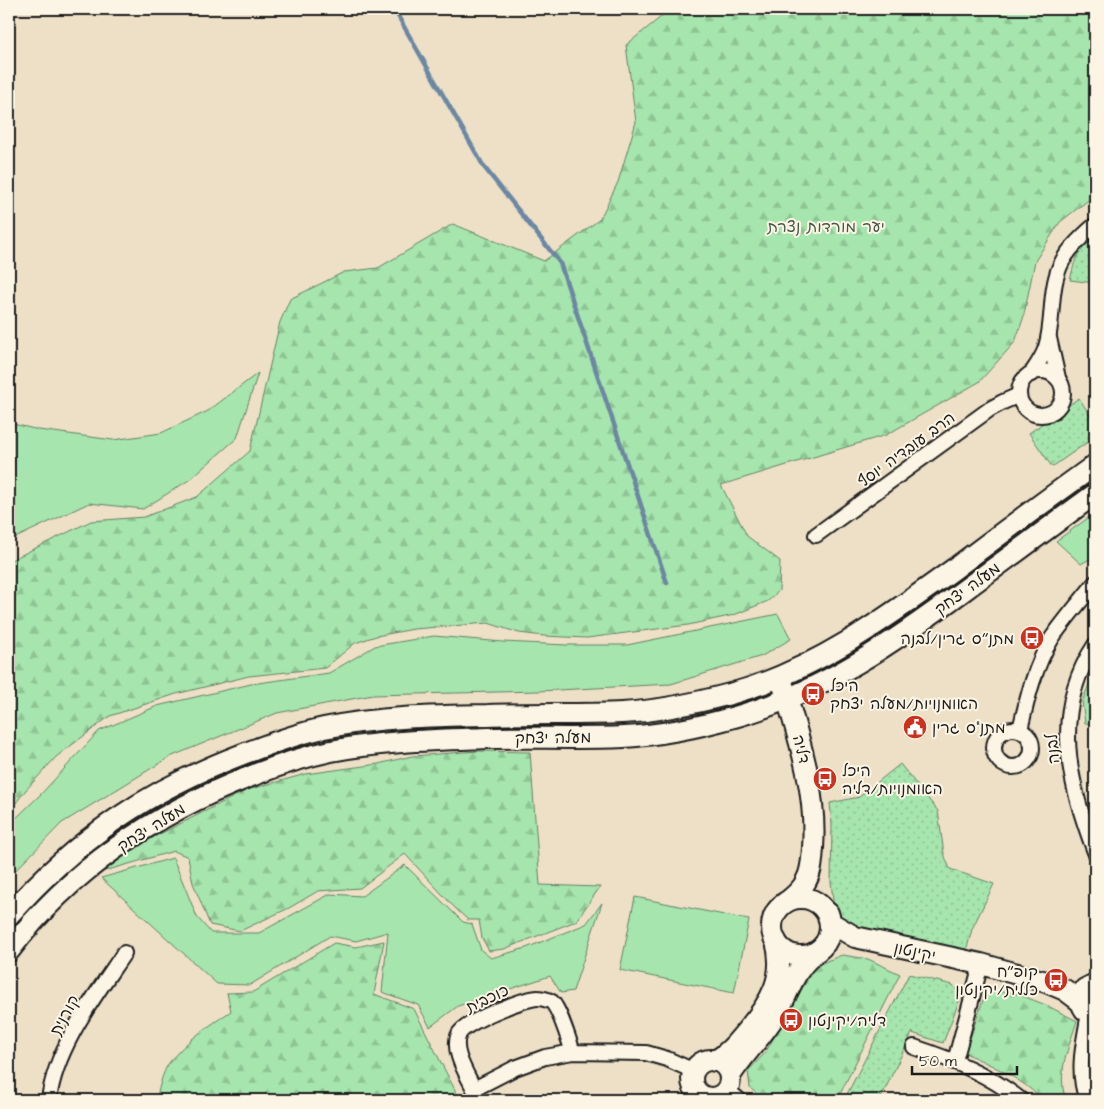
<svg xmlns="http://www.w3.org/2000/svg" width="1104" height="1109" viewBox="0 0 1104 1109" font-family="'Architects Daughter','Playpen Sans Hebrew',sans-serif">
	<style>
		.grass { fill: #a6e5ad; stroke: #618064 }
		.forest { fill: url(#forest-firs); stroke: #618064 }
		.park { fill: url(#park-dots); stroke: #618064 }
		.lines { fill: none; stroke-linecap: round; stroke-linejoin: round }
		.stream { stroke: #6c87a2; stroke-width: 4.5 }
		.street-casing { stroke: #1c1c1c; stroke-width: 18 }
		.secondary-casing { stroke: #1c1c1c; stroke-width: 24 }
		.street { stroke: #fcf5e5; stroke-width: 14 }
		.secondary { stroke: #fcf5e5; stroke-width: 20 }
		.labels { text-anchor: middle; stroke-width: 4; stroke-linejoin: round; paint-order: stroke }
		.park-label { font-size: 16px; fill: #455848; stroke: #fcf5e5 }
		.street-label { font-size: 16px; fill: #1c1c1c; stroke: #fcf5e5 }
		.poi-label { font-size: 16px; fill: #1c1c1c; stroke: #fcf5e5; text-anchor: start }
	</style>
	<defs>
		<pattern id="forest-firs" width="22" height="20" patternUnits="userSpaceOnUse" patternTransform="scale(1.25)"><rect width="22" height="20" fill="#a6e5ad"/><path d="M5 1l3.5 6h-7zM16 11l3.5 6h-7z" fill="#8ec494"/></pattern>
		<pattern id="park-dots" width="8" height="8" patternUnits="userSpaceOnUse" patternTransform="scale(1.25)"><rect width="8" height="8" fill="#a6e5ad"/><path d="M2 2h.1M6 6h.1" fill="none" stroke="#8ec494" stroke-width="1.8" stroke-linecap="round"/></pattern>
	</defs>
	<rect width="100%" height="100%" fill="#eee0c7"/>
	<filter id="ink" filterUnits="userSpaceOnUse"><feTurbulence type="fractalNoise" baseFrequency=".02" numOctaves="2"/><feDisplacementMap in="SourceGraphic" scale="10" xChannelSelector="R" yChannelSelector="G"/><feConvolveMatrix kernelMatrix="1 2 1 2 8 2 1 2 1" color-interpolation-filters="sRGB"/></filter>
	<g filter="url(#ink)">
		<!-- grass -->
		<g class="grass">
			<path d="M258,373L237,438L189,480L143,509L89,503L9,541V423L39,430L113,440L161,433L208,411Z"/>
			<path d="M1095,513V556L1081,564L1056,541Z"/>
			<path d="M778,614L791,639L762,656L671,684L539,691L373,695L277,713L170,757L62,823L9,877V825L42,793L99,731L157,706L251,684L329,673L375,646L434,636L503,642L567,645H627Z"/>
			<path d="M1095,669V724L1085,723L1082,702Z"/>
			<path d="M173,858L197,917L211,933H259L330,894L362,896L405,865L463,922L472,924L481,950L491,958L526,948L586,924L602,903L573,991L561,993L550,976L458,1006L430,1027L418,1005L382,992L388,932L356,941L330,936L250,985L217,984L101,878Z"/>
			<path d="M635,897L749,920L734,993L620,970Z"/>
		</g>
		<!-- forest -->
		<g class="forest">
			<path d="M671,9H1095V195L1060,222L1035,261L1023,319L1015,342L979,382L886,435L721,485L747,536L780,561L779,591L768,601L734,615L688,625L587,638L544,636L519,633L488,623L414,629L376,636L355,643L325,668L249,676L176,694L110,716L56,757L25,791L9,812V561L91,521L144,517L197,497L250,451L280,322L290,299L344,272L378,268L453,224L544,261L600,219L618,182L636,122L626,45Z"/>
			<path d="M478,751L530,752L540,885L600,887L576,921L504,949L489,951L482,938L479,920H468L454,907L405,854L360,888L318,891L289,908L240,931L210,925L193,883L188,857L174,851L101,872L152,838L247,790L306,774L378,764L412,756Z"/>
			<path d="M384,941L374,994L414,1009L460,1100H156C159,1089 162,1073 169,1063C185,1041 209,1026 231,1011L227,993L253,992L334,943L356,947Z"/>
			<path d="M842,955L868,959L900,974L837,1100H764L750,1088L748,1071L765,1053L814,968L824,962Z"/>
			<path d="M990,991L1015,993L1046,1005L1077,1021C1069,1047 1056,1073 1066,1100H1043C1021,1078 993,1066 965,1053L983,1000Z"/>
		</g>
		<!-- park -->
		<g class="park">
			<path d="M1095,239V283L1070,280C1075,260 1077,249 1095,239Z"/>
			<path d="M1079,398L1095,423V437L1052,467L1029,433Z"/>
			<path d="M900,764L938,811L944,854L950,869L994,884L972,929L965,956L845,925L834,909L831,882L832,825L830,803L859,797Z"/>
			<path d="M909,974L953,985L961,996L943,1043L912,1033L880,1100H844Z"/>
		</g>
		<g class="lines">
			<!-- stream -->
			<path class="stream" d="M394,9L484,167L560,263L667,583"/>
			<!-- street casing -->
			<g class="street-casing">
				<g id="street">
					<path d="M1049,338L1058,378"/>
					<circle cx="1041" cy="393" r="22"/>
					<path d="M1031,374C1037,365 1043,357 1046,347C1054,321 1049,292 1060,266C1067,250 1082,236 1095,225"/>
					<path d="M816,535L990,409L1003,402L1019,395"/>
					<path d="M1095,645C1051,711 1068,782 1095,852"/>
					<circle cx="1013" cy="748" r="19"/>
					<path d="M1020,730C1027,699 1035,665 1052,638C1065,619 1081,601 1095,583"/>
					<path d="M914,1047C953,1060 988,1074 1021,1100"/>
					<path d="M573,1052C569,1041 560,1010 552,1002C549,1000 542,998 538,998C524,998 465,1022 459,1034C451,1050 467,1074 474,1089L515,1068L545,1057L573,1052L646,1053L667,1059L694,1071"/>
					<path d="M955,1061L981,964"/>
					<path d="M727,1090L739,1100"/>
					<path d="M49,1100C55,1048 95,996 124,953"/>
					<path d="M1087,1100C1076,1071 1084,1042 1089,1013"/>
				</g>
			</g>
			<!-- secondary casing -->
			<g class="secondary-casing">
				<g id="secondary">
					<path d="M783,685C799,739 817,791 813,848C812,859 812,871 806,881C802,890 795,895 788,901"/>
					<circle cx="801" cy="927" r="29"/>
					<path d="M828,913L831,923L855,937L981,964L1046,982L1065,990L1081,1002"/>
					<path d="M9,915C76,839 148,790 243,754C269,744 296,734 324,728C378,717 433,716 488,715C533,713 577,715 622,713C658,711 696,703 730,694C815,671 888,617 958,566C1003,532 1049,498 1095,465"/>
					<path d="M9,951C70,870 156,813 249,777C276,766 302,757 331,751C383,741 436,740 489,738C534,737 579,739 624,737C660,735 703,726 738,716C823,692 897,640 967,588C1010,557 1052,525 1095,494"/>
					<path d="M1095,984L1085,989C1079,997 1080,1003 1085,1010L1095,1014"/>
					<circle cx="711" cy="1079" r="19"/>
					<path d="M715,1061C729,1053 738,1041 748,1029C771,1002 786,977 776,941"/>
					<path d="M730,1076C743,1055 761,1038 774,1017C791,992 790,973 816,952"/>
				</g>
			</g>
			<!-- street -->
			<use href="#street" class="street"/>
			<!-- secondary -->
			<use href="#secondary" class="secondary"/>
		</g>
	</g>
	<!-- icons -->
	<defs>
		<g id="bus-disc" transform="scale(1.25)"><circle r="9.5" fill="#c8321e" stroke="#fcf5e5"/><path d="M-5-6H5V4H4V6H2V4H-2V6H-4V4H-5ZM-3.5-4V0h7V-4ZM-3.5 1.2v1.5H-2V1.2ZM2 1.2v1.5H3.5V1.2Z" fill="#fff"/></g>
		<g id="civic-disc" transform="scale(1.25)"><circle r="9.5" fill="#c8321e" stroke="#fcf5e5"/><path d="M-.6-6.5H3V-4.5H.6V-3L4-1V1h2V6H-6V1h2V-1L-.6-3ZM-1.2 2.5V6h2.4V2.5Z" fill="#fff"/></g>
	</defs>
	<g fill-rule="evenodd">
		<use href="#bus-disc" x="1032" y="638"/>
		<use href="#bus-disc" x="813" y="694"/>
		<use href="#civic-disc" x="915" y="727"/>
		<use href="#bus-disc" x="825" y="779"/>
		<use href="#bus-disc" x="1056" y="980"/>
		<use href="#bus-disc" x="791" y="1020"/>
	</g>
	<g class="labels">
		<!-- park labels -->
		<g class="park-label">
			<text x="826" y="232">יער מורדות נצרת</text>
		</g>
		<!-- street labels -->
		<g class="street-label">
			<text transform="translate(906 449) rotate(-36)" y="6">הרב עובדיה יוסף</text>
			<text transform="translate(967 588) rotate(-36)" y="6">מעלה יצחק</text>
			<text transform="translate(553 737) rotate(-1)" y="6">מעלה יצחק</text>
			<text transform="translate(802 749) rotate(76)" y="6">דליה</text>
			<text transform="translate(1052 749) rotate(-95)" y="6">לבנה</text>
			<text transform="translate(151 827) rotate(-32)" y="6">מעלה יצחק</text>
			<text transform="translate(915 951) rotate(12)" y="6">יקינטון</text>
			<text transform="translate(487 998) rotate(-25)" y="6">כוכבית</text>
			<text transform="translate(64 1015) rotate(-61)" y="6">קורנית</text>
		</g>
		<!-- poi labels -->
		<g class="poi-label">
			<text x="1014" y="644" text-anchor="end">מתנ״ס גרין/לבנה</text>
			<text x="830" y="691">היכל<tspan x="830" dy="18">האומנויות/מעלה יצחק</tspan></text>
			<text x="932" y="733">מתנ"ס גרין</text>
			<text x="842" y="776">היכל<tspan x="842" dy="18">האומנויות/דליה</tspan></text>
			<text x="1038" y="977" text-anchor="end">קופ״ח<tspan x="1038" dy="18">כללית/יקינטון</tspan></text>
			<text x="808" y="1026">דליה/יקינטון</text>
		</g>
	</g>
	<!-- margin -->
	<rect width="1104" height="1109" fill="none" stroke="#fcf5e5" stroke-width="30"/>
	<rect x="15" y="15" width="1074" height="1079" fill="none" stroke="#1c1c1c" stroke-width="2" filter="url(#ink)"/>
	<!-- scale -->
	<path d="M912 1066v8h105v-8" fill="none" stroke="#1c1c1c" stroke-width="2.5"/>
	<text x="919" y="1066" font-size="15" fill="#1c1c1c" stroke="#fcf5e5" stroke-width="4" paint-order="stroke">50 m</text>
</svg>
